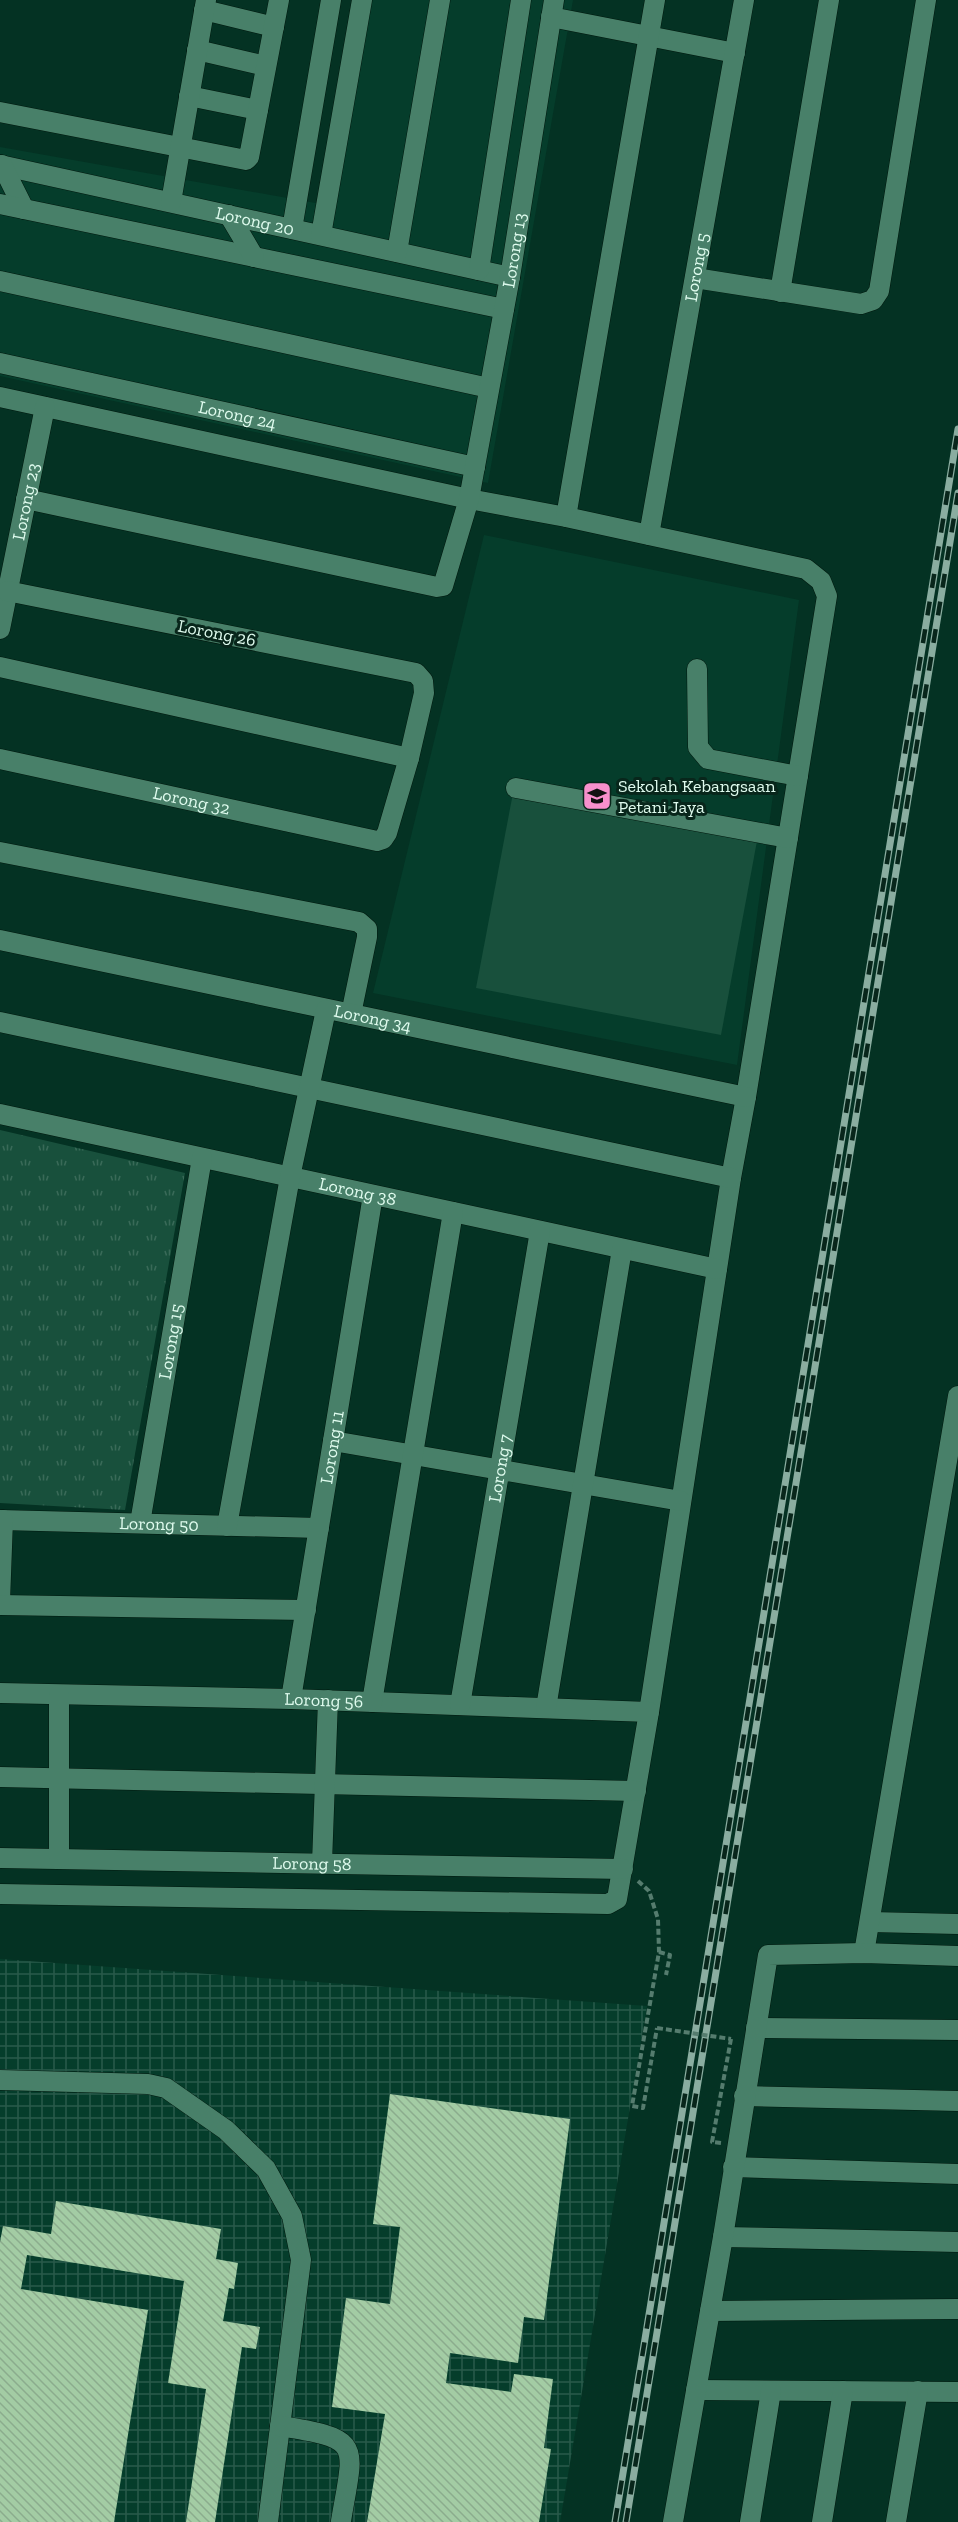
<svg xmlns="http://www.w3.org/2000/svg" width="958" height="2522" viewBox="0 0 958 2522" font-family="'Zilla Slab',serif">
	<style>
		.built { fill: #053d2b }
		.industrial { fill: url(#industrial-grid) }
		.park { fill: url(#park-tufts) }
		.pitch { fill: #18503c }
		.building { fill: url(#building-back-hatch) }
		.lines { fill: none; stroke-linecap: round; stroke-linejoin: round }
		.minor-casing { stroke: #00180e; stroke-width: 21 }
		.path { stroke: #557c6e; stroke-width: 4; stroke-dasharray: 6 3; stroke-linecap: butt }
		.minor { stroke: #488069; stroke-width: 20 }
		.rail-casing { stroke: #8aada0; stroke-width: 7 }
		.rail { stroke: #08261b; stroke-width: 4.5; stroke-dasharray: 14; stroke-linecap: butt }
		.path-bridge { stroke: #557c6e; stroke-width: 4; stroke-dasharray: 6 3; stroke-linecap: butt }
		.labels { text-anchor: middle; stroke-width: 6; stroke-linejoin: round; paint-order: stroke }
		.street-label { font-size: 18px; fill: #dffbee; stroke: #08261b }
		.poi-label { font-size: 18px; fill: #dffbee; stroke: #08261b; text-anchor: start }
	</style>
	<defs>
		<pattern id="industrial-grid" width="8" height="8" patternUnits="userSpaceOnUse" patternTransform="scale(1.5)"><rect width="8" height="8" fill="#053d2b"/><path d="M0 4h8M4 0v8" fill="none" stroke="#295a4a"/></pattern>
		<pattern id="park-tufts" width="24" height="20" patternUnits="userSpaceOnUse" patternTransform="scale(1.5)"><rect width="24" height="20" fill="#18503c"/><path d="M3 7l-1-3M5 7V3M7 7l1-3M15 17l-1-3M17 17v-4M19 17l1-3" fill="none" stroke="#396a58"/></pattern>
		<pattern id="building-back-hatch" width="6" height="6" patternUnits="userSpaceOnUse" patternTransform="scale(1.5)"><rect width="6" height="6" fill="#a3cca4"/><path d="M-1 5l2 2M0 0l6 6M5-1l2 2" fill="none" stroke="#8bac8d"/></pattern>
	</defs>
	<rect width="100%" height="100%" fill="#043223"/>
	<!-- built -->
	<g class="built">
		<path d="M357,0H573L488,483L0,376V147L321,204Z"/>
		<path d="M484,535L799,600L737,1065L373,993Z"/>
	</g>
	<!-- industrial -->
	<path class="industrial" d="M0,1959L647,2006L560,2522H0Z"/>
	<!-- park -->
	<path class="park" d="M0,1130L185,1173L125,1510L0,1503Z"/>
	<!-- pitch -->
	<path class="pitch" d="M513,793L757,841L721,1035L476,988Z"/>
	<!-- building -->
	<g class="building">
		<path d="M390,2094L570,2119L544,2320L524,2317L518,2363L450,2353L446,2383L511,2392L514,2374L553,2379L544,2448L551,2449L539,2522H367L385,2414L332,2407L346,2298L390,2304L400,2227L373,2224Z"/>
		<path d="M56,2201L221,2229L216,2259L238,2263L234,2289L229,2288L223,2321L260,2327L256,2349L242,2347L215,2522H186L206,2389L168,2383L184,2281L27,2255L21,2289L148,2310L114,2522H0V2242L3,2226L51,2234Z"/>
	</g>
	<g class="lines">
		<!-- minor casing -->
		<g class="minor-casing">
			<g id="minor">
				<path d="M204,10L274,27"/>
				<path d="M551,17L735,53"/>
				<path d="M197,50L266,66"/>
				<path d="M189,96L258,110"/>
				<path d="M0,112L246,160L249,157L279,0"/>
				<path id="s1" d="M0,165L510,277"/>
				<path d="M2,165L24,209"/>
				<path d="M171,202L206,0"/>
				<path d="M0,204L504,309"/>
				<path d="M229,215L254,257"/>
				<path d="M292,229L331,0"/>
				<path d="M321,235L362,0"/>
				<path d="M397,252L440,0"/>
				<path d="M479,270L521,0"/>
				<path d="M695,278L861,304L873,300L879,291L926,0"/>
				<path d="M0,281L489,388"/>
				<path d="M780,292L829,0"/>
				<path id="s2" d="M0,363L475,467"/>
				<path d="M0,397L469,499L566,517L806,569L821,581L827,596L746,1097L731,1178L649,1712L617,1899L608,1904L0,1894"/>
				<path id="s3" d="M26,499L437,587L443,586L469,499L510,277L554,0"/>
				<path d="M566,517L655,0"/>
				<path id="s4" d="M649,535L744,0"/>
				<path id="s5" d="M0,629L45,407"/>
				<path d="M0,667L409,758"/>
				<path d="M697,669L698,747L708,759L798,776"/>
				<path id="s6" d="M0,759L377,841L383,839L387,833L409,758L424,693L423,681L416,673L7,591"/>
				<path d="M516,788L788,838"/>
				<path d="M0,852L359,922L367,929V937L351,1014"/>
				<path id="s7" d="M0,940L746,1097"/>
				<path d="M0,1022L731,1178"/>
				<path id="s8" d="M0,1114L717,1269"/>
				<path d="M333,1441L681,1501"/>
				<path id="s9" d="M0,1520L319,1528"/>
				<path id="s10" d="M140,1523L202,1158"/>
				<path d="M227,1526L290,1177L326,1010"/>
				<path d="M0,1602L3,1520"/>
				<path d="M0,1605L306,1610"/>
				<path id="s11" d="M0,1693L291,1699L649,1712"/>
				<path id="s12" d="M291,1699L373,1195"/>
				<path d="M372,1702L453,1212"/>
				<path id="s13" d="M460,1705L540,1231"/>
				<path d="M546,1708L622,1249"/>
				<path d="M0,1777L636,1791"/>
				<path id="s14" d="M0,1858L623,1869"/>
				<path d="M59,1858V1695"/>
				<path d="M322,1863L328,1700"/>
				<path d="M870,1922L958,1924"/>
				<path d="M864,1953L958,1396"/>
				<path d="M756,2028L958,2030"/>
				<path d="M0,2080L148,2084L166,2088L226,2130L266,2169L292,2216L301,2260L268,2522"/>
				<path d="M744,2096L958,2101"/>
				<path d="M733,2167L958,2174"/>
				<path d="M723,2237L958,2242"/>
				<path d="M710,2311L958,2309"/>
				<path d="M696,2390L958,2392"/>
				<path d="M280,2426C364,2439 354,2443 341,2521"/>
				<path d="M673,2522L723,2237L768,1955L864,1953L958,1956"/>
				<path d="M750,2522L771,2391"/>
				<path d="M822,2522L843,2391"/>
				<path d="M896,2522L918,2391"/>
			</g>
		</g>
		<!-- path -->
		<g class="path">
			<path d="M638,1881L649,1891L658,1919L659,1952L632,2106L643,2108L657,2028"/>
			<path d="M659,1952L670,1955L666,1975"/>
			<path d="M721,2143L712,2142L731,2039"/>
		</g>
		<!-- minor -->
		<use href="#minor" class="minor"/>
		<!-- rail casing -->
		<g class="rail-casing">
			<g id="rail">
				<path d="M615,2522L958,429"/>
				<path d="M626,2522L958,493"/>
			</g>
		</g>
		<!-- rail -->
		<use href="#rail" class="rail"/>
		<!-- path-bridge -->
		<path class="path-bridge" d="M657,2028L731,2039"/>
	</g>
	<!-- icons -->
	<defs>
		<g id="school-square" transform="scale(1.5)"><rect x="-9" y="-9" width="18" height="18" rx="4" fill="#f890cc" stroke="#08261b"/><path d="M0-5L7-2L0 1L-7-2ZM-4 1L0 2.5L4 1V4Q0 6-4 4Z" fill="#111"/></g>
	</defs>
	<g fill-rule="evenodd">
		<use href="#school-square" x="597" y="796"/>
	</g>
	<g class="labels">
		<!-- street labels -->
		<g class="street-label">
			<text dy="6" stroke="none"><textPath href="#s1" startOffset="261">Lorong 20</textPath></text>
			<text dy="6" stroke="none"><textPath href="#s3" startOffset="770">Lorong 13</textPath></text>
			<text dy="6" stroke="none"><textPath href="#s4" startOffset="272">Lorong 5</textPath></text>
			<text dy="6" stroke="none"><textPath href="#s2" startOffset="243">Lorong 24</textPath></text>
			<text dy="6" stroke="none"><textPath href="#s5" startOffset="130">Lorong 23</textPath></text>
			<text transform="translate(217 633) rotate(11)" y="6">Lorong 26</text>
			<text dy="6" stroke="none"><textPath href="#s6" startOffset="196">Lorong 32</textPath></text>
			<text dy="6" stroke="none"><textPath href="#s7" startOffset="381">Lorong 34</textPath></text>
			<text dy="6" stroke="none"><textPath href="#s8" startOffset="366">Lorong 38</textPath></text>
			<text dy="6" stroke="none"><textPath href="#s10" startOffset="184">Lorong 15</textPath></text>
			<text dy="6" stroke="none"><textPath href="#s12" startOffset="255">Lorong 11</textPath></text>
			<text dy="6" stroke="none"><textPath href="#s13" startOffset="240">Lorong 7</textPath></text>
			<text dy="6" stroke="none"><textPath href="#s9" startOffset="159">Lorong 50</textPath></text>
			<text dy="6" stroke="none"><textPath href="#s11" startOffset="324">Lorong 56</textPath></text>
			<text dy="6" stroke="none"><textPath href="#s14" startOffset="312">Lorong 58</textPath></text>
		</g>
		<!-- poi labels -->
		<g class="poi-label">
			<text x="618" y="792">Sekolah Kebangsaan<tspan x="618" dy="21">Petani Jaya</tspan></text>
		</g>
	</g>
</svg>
